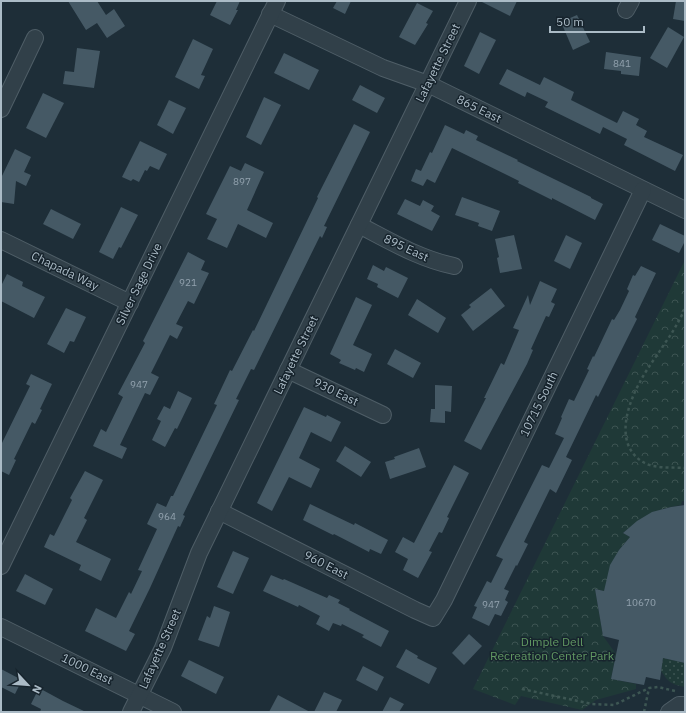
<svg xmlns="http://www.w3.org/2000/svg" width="686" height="713" viewBox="0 0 686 713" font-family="'IBM Plex Sans',sans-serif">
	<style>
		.grass { fill: url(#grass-dots) }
		.forest { fill: url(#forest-crowns) }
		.building { fill: #455965 }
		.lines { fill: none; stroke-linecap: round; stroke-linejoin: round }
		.minor-casing { stroke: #4f5e67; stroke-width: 18 }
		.path { stroke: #3d5653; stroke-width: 2.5; stroke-dasharray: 3 3; stroke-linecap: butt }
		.minor { stroke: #314049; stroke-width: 16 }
		.labels { text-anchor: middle; stroke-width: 3; stroke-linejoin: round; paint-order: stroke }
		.number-label { font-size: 10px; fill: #92a2ae }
		.street-label { font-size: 12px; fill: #abbbc6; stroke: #17242d }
		.park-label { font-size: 12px; fill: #619862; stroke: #17242d }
	</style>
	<defs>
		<pattern id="grass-dots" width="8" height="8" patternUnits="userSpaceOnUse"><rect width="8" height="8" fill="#1f3937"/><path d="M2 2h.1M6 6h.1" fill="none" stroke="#3d5452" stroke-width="1.8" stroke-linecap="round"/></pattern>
		<pattern id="forest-crowns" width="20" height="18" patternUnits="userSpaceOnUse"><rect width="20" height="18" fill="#1f3937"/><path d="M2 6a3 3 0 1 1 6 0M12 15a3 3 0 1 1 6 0" fill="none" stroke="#3d5452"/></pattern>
	</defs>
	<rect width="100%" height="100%" fill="#1e2e38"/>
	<!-- grass -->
	<path class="grass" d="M663,658L685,663V687C671,684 669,683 661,671Z"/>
	<!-- forest -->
	<path class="forest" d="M685,260V501H682L681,505C656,509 642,517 623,533L630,537L619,550L604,591L595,589L603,636L616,654L611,679L636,684V689L596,700L582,710L521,696L515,705L473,689Z"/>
	<!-- building -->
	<g class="building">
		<path d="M68,1H97L106,15L114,9L125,26L107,38L97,23L86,30Z"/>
		<path d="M217,1H240L236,10H238L230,25L210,15Z"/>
		<path d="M337,1H351L345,14L333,8Z"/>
		<path d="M480,1H517L510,16Z"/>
		<path d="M676,1H685V21L673,19Z"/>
		<path d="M417,3L433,11L426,23L428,24L415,45L399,37Z"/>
		<path d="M577,15L590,42L573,50L561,22Z"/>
		<path d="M668,27L684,37L667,68L650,58Z"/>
		<path d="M480,32L496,40L479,74L464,66Z"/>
		<path d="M193,39L213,49L201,75L205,76L199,89L175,77Z"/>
		<path d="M77,48L100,51L94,88L63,84L65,71L74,72Z"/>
		<path d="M606,52L641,57L639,76L621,74V71L604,69Z"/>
		<path d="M284,53L319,70L309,90L274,73Z"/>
		<path d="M507,69L540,85L544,77L574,92L571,100L617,123L623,111L639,119L636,125L647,131L644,137L683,155L675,171L624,145L627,139L603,127L600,134L545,107L548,102L527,92L525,97L499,84Z"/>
		<path d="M360,85L385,98L377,113L352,100Z"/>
		<path d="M43,93L64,103L46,138L26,128Z"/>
		<path d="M264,97L281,105L261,145L246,137Z"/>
		<path d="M169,100L186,108L173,134L157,125Z"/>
		<path d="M354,124L370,132L324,226L327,227L322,238L320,236L254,370L251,369L236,399L239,400L183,515L185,516L180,527L178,526L150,588L129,631L135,634L126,651L85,631L96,608L116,618L129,592L131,594L142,571L138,570L157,529L147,524L157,503L166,507L171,496H173L217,405L214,404L230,370L232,371L253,330L254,331L318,198L317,197Z"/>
		<path d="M445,125L464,134L466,130L478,136L476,140L518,160L517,161L591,197V198L603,204L595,220L552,198V200L518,183L519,181L452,148L435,183L427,179L423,186L411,181L416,169L421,171L430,152L432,153Z"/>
		<path d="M140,141L167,154L159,170L150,166L147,171L145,170L139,182L133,179L131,181L122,177Z"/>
		<path d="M15,149L31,157L24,172L31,175L26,186L16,181L14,204L1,202V178Z"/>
		<path d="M245,163L264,172L247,210L273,223L266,238L238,224L227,248L207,239L217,219L206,214L230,166L241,171Z"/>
		<path d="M462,197L500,211L492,231L478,226L479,223L455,215Z"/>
		<path d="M405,199L420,206L423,200L434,206L431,211L440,216L432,231L397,214Z"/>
		<path d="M121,207L138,215L121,248L119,247L113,259L99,252Z"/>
		<path d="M51,209L81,224L73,239L43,224Z"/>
		<path d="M660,224L685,236V241L679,253L652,240Z"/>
		<path d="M514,235L522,269L500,273L497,258L499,257L495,239Z"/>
		<path d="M566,235L582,243L570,269L554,261Z"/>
		<path d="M188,252L205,261L201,270L209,273L194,304L188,301L176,324L183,327L177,339L170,335L151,373L159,377L150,395L145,393L120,445L127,448L122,459L93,446L101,429L106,432L123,397L118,394L145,343L143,341Z"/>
		<path d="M373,265L384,271L386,267L408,278L398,298L377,287L378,284L367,279Z"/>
		<path d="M641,266L656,273L635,317L637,319L598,397L596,395L566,457L572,460L556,493L550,489L524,542L528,544L517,566L516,565L504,589L509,591L505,600L508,602L501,616L495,614L489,626L472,618L477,607L474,606L487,581L491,583L503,559L496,556L542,465L549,468L564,438L555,434L562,418L561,417L569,399L574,401L589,370L587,369L593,356L594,357L612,319L614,320L620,310L629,291L627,289L633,275L635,276Z"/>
		<path d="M7,274L23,282L22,286L45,297L34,318L1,301V286Z"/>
		<path d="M540,281L557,289L551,302L555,304L549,317L546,316L531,349L533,350L527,364L481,450L464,441L486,398H484L501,363L504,365L519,330L513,328L528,295L530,305Z"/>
		<path d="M491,288L505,306L473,331L461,315L471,307L469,305Z"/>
		<path d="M356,297L372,305L353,345L372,354L364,372L356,368L355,370L339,363L341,360L330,354Z"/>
		<path d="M417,299L446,318L438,333L408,315Z"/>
		<path d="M66,308L86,317L74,342L70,341L64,353L47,344Z"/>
		<path d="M395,349L421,363L413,378L387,364Z"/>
		<path d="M31,374L52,384L40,409L42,410L35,424L32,422L14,459L16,460L9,475L1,471V445L30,386L26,384Z"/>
		<path d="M435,385L452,386L451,412L445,411V423L430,422L431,409H435Z"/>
		<path d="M178,391L192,398L177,429L175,428L165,447L152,440L161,421L157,419L164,406L170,409Z"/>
		<path d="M304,407L326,417L327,415L341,422L331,442L311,432L299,458L320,469L311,488L289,477L272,511L257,503Z"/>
		<path d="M345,446L371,462L361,477L336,461Z"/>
		<path d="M419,448L426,467L390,479L385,462L395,459L394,457Z"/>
		<path d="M454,465L469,473L447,517L449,518L442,533L439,532L429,551L432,552L418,578L403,570L408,559L395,552L403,537L414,543Z"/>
		<path d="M85,471L103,480L84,518L87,520L76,542L111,559L101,581L79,570L81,565L44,547L50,534L54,536L72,500L70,498Z"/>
		<path d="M310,504L354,525L355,523L388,540L381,554L370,549L369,552L334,534L333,535L303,520Z"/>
		<path d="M685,505V663L663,658L660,680L646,677L644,685L611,679L619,640L603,636L595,589L604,591L610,565L619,550L630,537L623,533L637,521L652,512L671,507Z"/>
		<path d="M233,551L249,558L233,594L217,587Z"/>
		<path d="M25,574L53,589L45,605L16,591Z"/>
		<path d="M271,575L283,580L284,579L327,598L329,595L340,600L338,603L350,609L349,610L389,631L381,647L362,637L364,635L342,624L341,626L333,623L329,631L316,624L320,616L299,605L298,607L263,591Z"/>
		<path d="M214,606L230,612L219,647L198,640L207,616L210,618Z"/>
		<path d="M469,634L482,646L464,665L452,653Z"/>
		<path d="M406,649L418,656L417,658L437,668L429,684L396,667Z"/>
		<path d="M189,660L224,677L216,694L181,676Z"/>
		<path d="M363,666L384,677L377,691L356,680Z"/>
		<path d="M1,669L22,680L15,694L1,687Z"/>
		<path d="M39,688L63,701L86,712H40L41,709L31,704Z"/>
		<path d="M324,692L342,700L336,712H314Z"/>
		<path d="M278,695L310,712H269Z"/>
		<path d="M390,697L404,704L399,712H382Z"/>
	</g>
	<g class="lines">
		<!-- minor casing -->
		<g class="minor-casing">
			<g id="minor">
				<path d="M626,10L631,1"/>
				<path d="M270,14L383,68L428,84L685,210"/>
				<path d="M1,109L35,38"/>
				<path d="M359,225C390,241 420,259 454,266"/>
				<path d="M1,240L130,303"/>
				<path d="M288,370L383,415"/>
				<path d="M219,511L415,610L433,618L444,600L643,190"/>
				<path d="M1,566L277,1"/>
				<path d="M1,627L173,712"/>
				<path d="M131,712L163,648L199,553L468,1"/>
				<path d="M669,712L679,705H685"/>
			</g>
		</g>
		<!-- path -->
		<g class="path">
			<path d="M685,309C679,321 673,332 665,343C657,356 647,368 640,382C627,405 614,445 643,462C654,469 672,467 685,468"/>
			<path d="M522,689L592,704L614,705L649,688L658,687L675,691"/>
			<path d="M644,712L649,688"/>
		</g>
		<!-- minor -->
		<use href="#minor" class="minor"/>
	</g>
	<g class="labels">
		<!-- number labels -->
		<g class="number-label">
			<text x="622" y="67">841</text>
			<text x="242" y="185">897</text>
			<text x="188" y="286">921</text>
			<text x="139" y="388">947</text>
			<text x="167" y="520">964</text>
			<text x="641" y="606">10670</text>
			<text x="491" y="608">947</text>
		</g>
		<!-- street labels -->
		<g class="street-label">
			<text transform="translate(438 63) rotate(-64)" y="4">Lafayette Street</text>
			<text transform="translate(479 109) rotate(26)" y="4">865 East</text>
			<text transform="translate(406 248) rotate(25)" y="4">895 East</text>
			<text transform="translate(65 271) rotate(26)" y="4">Chapada Way</text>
			<text transform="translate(139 284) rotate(-64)" y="4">Silver Sage Drive</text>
			<text transform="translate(296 355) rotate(-64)" y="4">Lafayette Street</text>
			<text transform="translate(336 392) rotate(26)" y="4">930 East</text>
			<text transform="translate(539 404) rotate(-64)" y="4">10715 South</text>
			<text transform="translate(326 565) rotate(27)" y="4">960 East</text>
			<text transform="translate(160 649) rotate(-66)" y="4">Lafayette Street</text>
			<text transform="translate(87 669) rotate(26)" y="4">1000 East</text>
		</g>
		<!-- park labels -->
		<g class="park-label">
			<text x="552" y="646">Dimple Dell<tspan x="552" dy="14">Recreation Center Park</tspan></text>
		</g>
	</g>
	<!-- border -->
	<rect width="686" height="713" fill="none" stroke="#abbbc6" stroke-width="4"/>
	<!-- north arrow -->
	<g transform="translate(28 685) rotate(116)" stroke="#17242d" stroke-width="3" paint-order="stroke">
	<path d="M0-3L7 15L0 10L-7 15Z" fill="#abbbc6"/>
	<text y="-6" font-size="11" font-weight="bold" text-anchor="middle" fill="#abbbc6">N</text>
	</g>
	<!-- scale -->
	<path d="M550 26v6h94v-6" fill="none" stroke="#abbbc6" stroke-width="2"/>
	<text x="556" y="26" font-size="12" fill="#abbbc6" stroke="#17242d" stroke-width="3" paint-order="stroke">50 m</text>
</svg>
